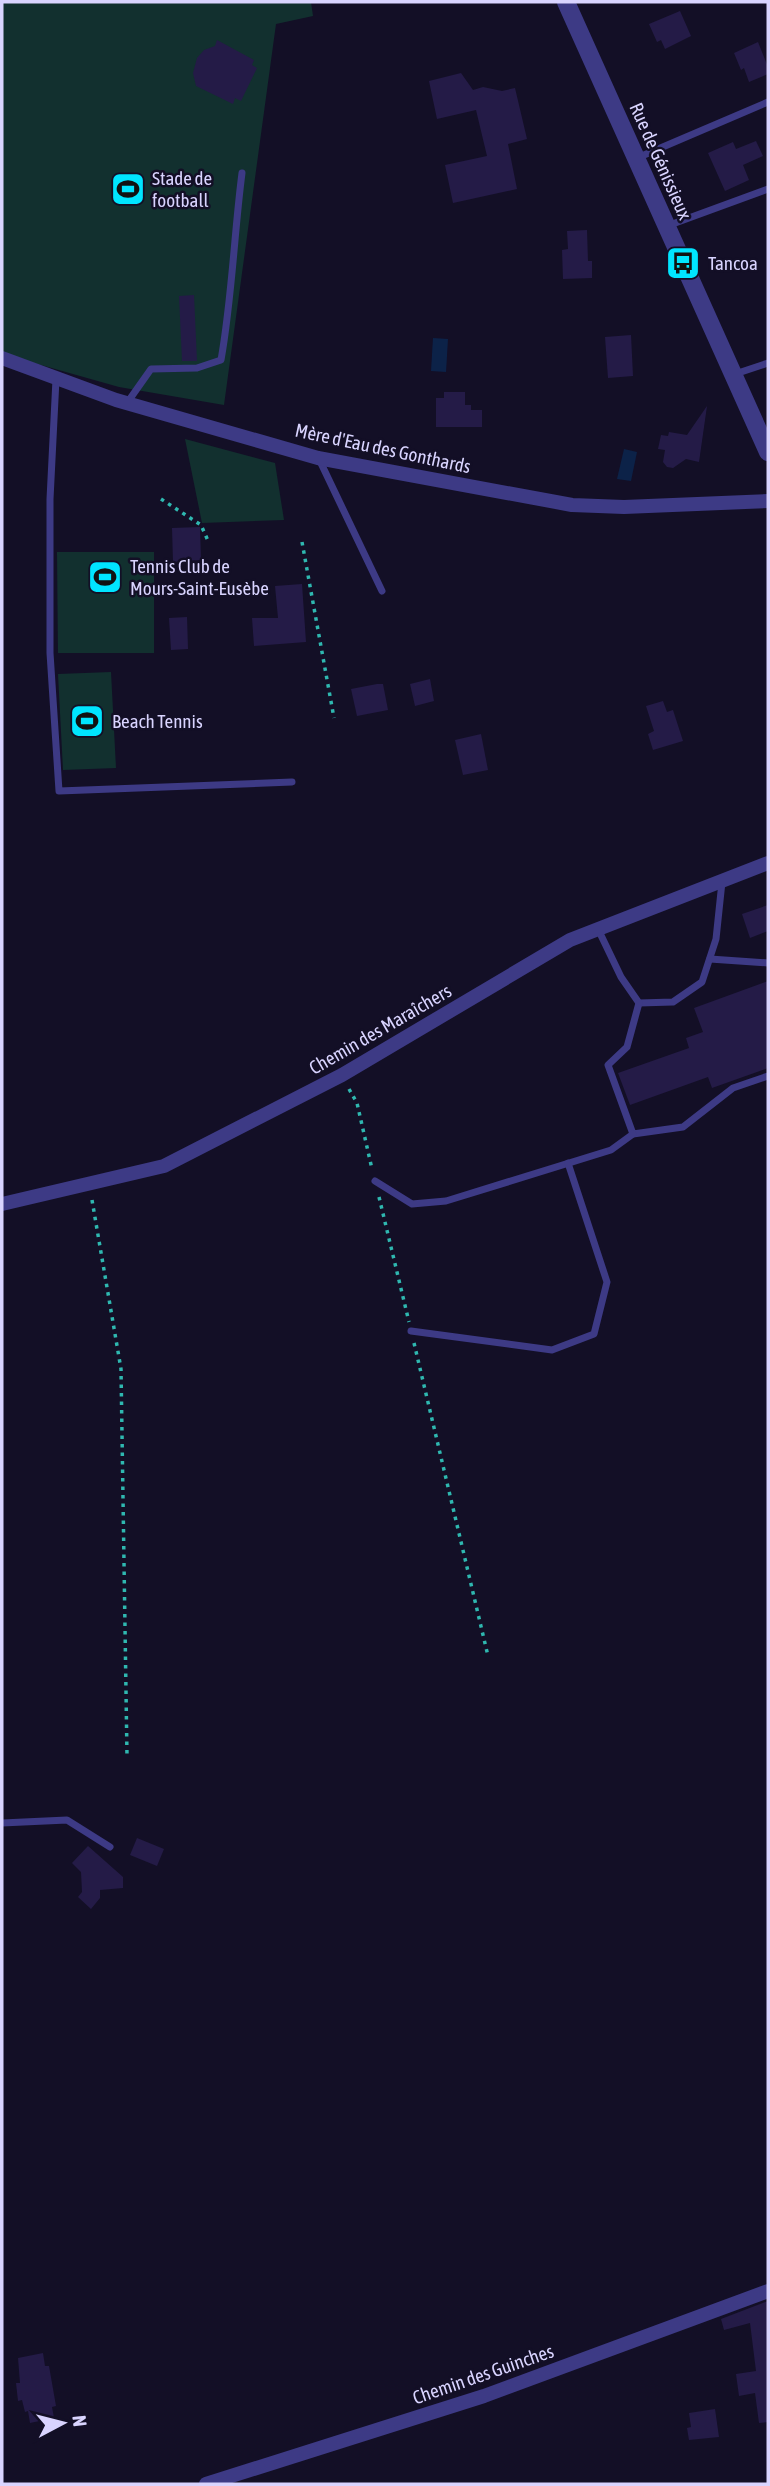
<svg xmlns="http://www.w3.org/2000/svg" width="770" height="2486" viewBox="0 0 770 2486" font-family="'Asap Condensed',sans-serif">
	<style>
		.green { fill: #12302f }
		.water { fill: #0c2248 }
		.building { fill: #241b47 }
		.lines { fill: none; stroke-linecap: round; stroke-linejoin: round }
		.path { stroke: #2fb8b0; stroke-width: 3.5; stroke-dasharray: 3.5 5; stroke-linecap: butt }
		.service { stroke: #3d3a85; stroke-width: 7 }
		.minor { stroke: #3d3a85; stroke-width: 14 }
		.tertiary { stroke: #3d3a85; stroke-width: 18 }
		.labels { text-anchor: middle; stroke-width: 5; stroke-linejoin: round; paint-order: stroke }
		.street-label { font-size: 19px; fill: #d9d4ff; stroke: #130f26 }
		.poi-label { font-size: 19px; fill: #d9d4ff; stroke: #130f26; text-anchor: start }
	</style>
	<rect width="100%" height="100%" fill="#130f26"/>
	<!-- green -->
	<g class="green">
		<path d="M2,2H311L313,16L276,24L224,405L119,387L2,354Z"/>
		<path d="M185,439L275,463L284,520L202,523Z"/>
		<path d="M57,552H154V653H58Z"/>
		<path d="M111,672L116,768L63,770L58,674Z"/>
	</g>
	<!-- water -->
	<g class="water">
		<path d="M433,338L448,339L446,372L431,371Z"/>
		<path d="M624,449L637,452L631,481L617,479Z"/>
	</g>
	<!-- building -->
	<g class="building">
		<path d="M680,11L691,36L665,49L661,40L657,42L649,24Z"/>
		<path d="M217,40L254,60L252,65L257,68L241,101L235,98L233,104L196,86L193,73L197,58L204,50L215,46Z"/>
		<path d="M758,42L768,67V74L749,82L744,68L741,70L734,53Z"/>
		<path d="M461,73L473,90L483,87L502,91L515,88L527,139L508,144L517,189L453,203L445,165L487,156L476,110L437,119L429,81Z"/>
		<path d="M756,141L763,156L743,165L749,180L725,191L708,153L733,142L736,149Z"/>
		<path d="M587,230L588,261H592V278L563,279L562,250L568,249L567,231Z"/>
		<path d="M194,295L197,361H182L179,296Z"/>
		<path d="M631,335L633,376L608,378L605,337Z"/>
		<path d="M444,392H465V405H471V410H482V427H436V398H444Z"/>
		<path d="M707,406L699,462L686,459L673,468L667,467L663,462L665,450L658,449L661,435L668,436L669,432L687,435Z"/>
		<path d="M200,527L201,560L173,562L172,528Z"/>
		<path d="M302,584L306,642L254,646L252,618H278L275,586Z"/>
		<path d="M187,617L188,649L171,650L169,618Z"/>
		<path d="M430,679L434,701L415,706L410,684Z"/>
		<path d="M377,684H383L388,710L357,716L351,689Z"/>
		<path d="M663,701L667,712L673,710L683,741L653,750L648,734L654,731L646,706Z"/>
		<path d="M481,734L488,770L463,775L455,740Z"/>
		<path d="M768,905V931L750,938L742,914Z"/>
		<path d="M768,981V1068L712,1088L708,1077L630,1105L618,1073L689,1048L686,1038L703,1032L694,1008Z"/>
		<path d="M137,1838L164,1849L157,1866L130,1855Z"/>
		<path d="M88,1846L123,1877V1888L100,1890V1898L91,1909L78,1897L82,1892L81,1872L72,1863Z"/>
		<path d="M768,2301V2422L759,2423L755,2393L739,2396L736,2374L756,2371L750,2323L724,2330L721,2319Z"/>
		<path d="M43,2353L45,2366H49L56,2406L52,2407L54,2418L30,2423L28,2411L25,2412L22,2400L18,2401L16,2383H20L18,2358Z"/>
		<path d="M715,2409L719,2437L689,2440L687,2428L691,2427L689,2413Z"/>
	</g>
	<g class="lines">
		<!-- path -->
		<g class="path">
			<path d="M161,499L201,525L209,543"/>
			<path d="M302,542L334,718"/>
			<path d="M349,1089L357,1103L372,1169"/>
			<path d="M379,1197L409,1322"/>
			<path d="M92,1200L121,1369L127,1756"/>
			<path d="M414,1343L488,1656"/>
		</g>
		<!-- service -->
		<g class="service">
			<path d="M637,158L768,102"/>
			<path d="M667,226L768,189"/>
			<path d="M732,375L768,363"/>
			<path d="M56,379L50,499V653L59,791L292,782"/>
			<path d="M127,403L151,369L197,368L221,360C232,298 234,235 242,173"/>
			<path d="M319,459L382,591"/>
			<path d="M598,929L621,977L639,1003L673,1002L702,982L716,939L722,882"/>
			<path d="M710,959L768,963"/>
			<path d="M639,1003L627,1047L608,1065L633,1134L683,1127L733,1088L768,1076"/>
			<path d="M375,1181L412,1204L446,1201L611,1150L633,1134"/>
			<path d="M411,1331L552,1350L594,1334L607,1282L568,1163"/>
			<path d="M2,1823L67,1820L110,1847"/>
		</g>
		<!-- minor -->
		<g class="minor">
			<path d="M2,358L116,400L318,458L572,505L624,507L768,501"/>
			<path d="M2,1204L164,1166L342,1075L570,940L768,863"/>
			<path d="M206,2484L484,2396L768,2291"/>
		</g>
		<!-- tertiary -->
		<path class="tertiary" d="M566,2L768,452"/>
	</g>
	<!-- icons -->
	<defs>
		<g id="stadium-square" transform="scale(1.75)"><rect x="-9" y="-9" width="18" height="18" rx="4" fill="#00e5ff" stroke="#130f26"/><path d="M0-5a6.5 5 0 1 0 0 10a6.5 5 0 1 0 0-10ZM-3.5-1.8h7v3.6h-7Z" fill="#111"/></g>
		<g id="bus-square" transform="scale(1.75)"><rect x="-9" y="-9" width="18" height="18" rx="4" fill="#00e5ff" stroke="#130f26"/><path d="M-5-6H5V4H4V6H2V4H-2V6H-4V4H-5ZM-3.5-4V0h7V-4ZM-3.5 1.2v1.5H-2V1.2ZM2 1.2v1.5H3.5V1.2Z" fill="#111"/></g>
	</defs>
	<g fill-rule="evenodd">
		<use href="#stadium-square" x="128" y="189"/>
		<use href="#bus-square" x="683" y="263"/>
		<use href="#stadium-square" x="105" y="577"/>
		<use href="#stadium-square" x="87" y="721"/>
	</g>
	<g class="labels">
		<!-- street labels -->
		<g class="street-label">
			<text transform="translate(661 161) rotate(66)" y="7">Rue de Génissieux</text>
			<text transform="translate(383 448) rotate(12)" y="7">Mère d'Eau des Gonthards</text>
			<text transform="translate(380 1029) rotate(-30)" y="7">Chemin des Maraîchers</text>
			<text transform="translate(483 2374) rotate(-19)" y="7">Chemin des Guinches</text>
		</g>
		<!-- poi labels -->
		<g class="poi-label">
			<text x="152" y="185">Stade de<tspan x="152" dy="22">football</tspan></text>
			<text x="708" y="270">Tancoa</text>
			<text x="130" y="573">Tennis Club de<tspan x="130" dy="22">Mours-Saint-Eusèbe</tspan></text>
			<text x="112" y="728">Beach Tennis</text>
		</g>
	</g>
	<!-- border -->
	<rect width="770" height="2486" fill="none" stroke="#d9d4ff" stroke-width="7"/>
	<!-- north arrow -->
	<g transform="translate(63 2423) rotate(83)" stroke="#130f26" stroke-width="5" paint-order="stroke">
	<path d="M0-5L12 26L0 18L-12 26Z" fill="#d9d4ff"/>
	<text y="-10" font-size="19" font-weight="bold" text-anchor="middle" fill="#d9d4ff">N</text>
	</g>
</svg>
